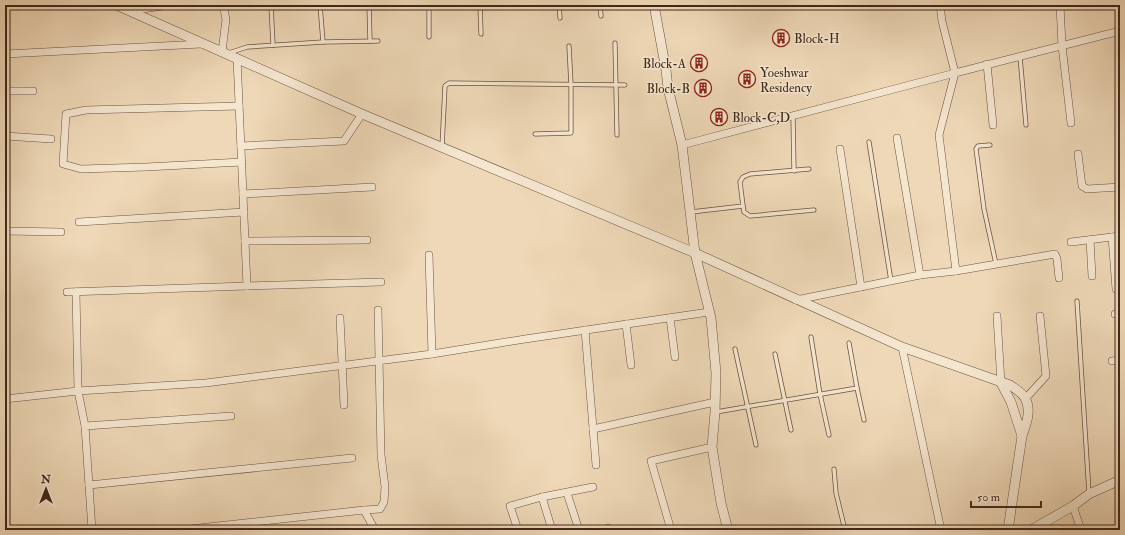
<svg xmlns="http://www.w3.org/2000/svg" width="1125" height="535" viewBox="0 0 1125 535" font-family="'IM FELL Double Pica',serif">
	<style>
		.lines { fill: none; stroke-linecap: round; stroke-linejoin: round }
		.service-casing { stroke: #6b5440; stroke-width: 5 }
		.minor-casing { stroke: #6b5440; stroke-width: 8 }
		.tertiary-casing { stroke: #6b5440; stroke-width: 10 }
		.service { stroke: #f5e6d0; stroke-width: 3.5 }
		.minor { stroke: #f5e6d0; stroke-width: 7 }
		.tertiary { stroke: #f5e6d0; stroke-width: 9 }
		.labels { text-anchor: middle; stroke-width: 3; stroke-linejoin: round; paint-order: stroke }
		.poi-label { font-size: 13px; fill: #3f2819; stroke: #f5e6d0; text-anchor: start }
	</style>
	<rect width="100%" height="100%" fill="#efd8b7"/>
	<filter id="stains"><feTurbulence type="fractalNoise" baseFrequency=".005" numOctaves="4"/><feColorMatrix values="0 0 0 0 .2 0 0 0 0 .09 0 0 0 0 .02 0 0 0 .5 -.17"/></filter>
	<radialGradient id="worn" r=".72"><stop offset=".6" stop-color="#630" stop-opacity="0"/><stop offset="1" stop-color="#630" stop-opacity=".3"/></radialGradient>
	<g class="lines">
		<!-- service casing -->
		<g class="service-casing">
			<g id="service">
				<path d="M271,5L273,45"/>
				<path d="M320,5L323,42"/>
				<path d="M369,5L370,41"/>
				<path d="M480,5L481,34"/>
				<path d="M521,5V6"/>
				<path d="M559,5L560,18"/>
				<path d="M600,5L601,16"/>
				<path d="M429,37V5"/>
				<path d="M615,43L617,135"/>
				<path d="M229,53L247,47L323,42L378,41"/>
				<path d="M1020,57L1026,125"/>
				<path d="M793,116L794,171"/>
				<path d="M535,134L571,133V85L569,46"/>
				<path d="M869,142L891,281"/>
				<path d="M990,145L978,146L976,149L984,209L996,264"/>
				<path d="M442,147L445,86L449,83L625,85"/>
				<path d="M743,206L744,212L750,216L814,210"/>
				<path d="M691,212L743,206L740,182L743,177L750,174L809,169"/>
				<path d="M1077,301L1089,493"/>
				<path d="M811,337L820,394L829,435"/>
				<path d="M735,349L756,445"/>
				<path d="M775,354L791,430"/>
				<path d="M857,388L864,420"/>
				<path d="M716,412L857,388L849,343"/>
				<path d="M834,469L836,493L845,530"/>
			</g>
		</g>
		<!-- minor casing -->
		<g class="minor-casing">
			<g id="minor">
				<path d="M940,5L942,21L955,73L1120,31"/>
				<path d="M1060,5L1062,46L1071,123"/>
				<path d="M128,11L170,5"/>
				<path d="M222,52L226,19L223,5"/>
				<path d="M5,54L201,44"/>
				<path d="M237,58L247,286L381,282"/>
				<path d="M987,64L993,125"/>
				<path d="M5,91H33"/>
				<path d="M239,106L86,110L66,114L63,164L81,169L146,167L242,162"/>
				<path d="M5,136L51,139"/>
				<path d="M897,138L920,275"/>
				<path d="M682,145L955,73L939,135L956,271L920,275L796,300"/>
				<path d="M241,146L344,141L362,114"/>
				<path d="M840,149L861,287"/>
				<path d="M1078,154L1082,186L1087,189L1120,187"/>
				<path d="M243,194L372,187"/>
				<path d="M79,222L244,212"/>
				<path d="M5,231L61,232"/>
				<path d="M1112,237L1116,289"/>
				<path d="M1090,240L1092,276"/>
				<path d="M245,241L367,240"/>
				<path d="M1071,242L1120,236"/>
				<path d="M429,255L432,354"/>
				<path d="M956,271L1055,254L1057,259L1059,278"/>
				<path d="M67,292L247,286"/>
				<path d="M1115,314H1120"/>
				<path d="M997,316L1001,383"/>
				<path d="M340,318L344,405"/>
				<path d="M670,318L675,357"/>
				<path d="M626,324L631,365"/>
				<path d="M585,330L596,465"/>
				<path d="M902,347L941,530"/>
				<path d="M1112,361L1120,360"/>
				<path d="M1026,398L1046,376L1040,316"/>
				<path d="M5,399L78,391L76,292"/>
				<path d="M85,426L78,391L206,383L432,354L525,339L709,312"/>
				<path d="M593,429L715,402"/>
				<path d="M89,485L352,458"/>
				<path d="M567,493L579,530"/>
				<path d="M542,497L593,487"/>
				<path d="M1073,506L1081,530"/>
				<path d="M92,530L85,426L231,416"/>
				<path d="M181,530L364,510"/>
				<path d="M375,530L364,510L380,509L384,502L385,487L381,455L378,310"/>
				<path d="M518,530L510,506L542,497L552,530"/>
				<path d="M603,530L608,528"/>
				<path d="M671,530L651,461L712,447"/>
			</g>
		</g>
		<!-- tertiary casing -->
		<g class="tertiary-casing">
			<g id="tertiary">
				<path d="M116,5L362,114L695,253L902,347L1010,385C1015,389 1022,392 1025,398C1032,410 1026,425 1022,436L1008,530"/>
				<path d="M654,5L666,70L668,88L682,145L695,253L711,318L716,373L715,412L712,447L721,503L728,530"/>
				<path d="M1001,383L1011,402L1022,436"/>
				<path d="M1031,530L1073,506L1089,494L1120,480"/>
			</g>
		</g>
		<!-- service -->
		<use href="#service" class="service"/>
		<!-- minor -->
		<use href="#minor" class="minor"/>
		<!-- tertiary -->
		<use href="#tertiary" class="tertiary"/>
	</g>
	<!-- icons -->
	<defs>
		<g id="building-ring" transform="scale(0.9)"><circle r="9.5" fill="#f5e6d0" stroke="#8f2418" stroke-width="1.5"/><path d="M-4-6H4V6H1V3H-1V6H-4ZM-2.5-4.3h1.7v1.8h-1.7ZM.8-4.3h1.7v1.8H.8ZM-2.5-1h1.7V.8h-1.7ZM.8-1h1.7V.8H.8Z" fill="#8f2418"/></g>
	</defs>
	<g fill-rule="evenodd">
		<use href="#building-ring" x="781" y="38"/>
		<use href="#building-ring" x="699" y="63"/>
		<use href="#building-ring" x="747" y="79"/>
		<use href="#building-ring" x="703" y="88"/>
		<use href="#building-ring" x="719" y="117"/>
	</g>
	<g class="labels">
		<!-- poi labels -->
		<g class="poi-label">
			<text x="794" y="43">Block-H</text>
			<text x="686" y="68" text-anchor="end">Block-A</text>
			<text x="760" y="77">Yoeshwar<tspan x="760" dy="15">Residency</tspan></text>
			<text x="690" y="93" text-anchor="end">Block-B</text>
			<text x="732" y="122">Block-C,D</text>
		</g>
	</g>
	<!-- margin -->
	<rect width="1125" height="535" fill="none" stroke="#efd8b7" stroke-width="20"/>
	<rect x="6" y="6" width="1113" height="523" fill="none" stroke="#3f2819" stroke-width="2"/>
	<rect x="10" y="10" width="1105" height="515" fill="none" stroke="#3f2819"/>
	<!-- north arrow -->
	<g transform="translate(46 489)" stroke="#f5e6d0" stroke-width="3" paint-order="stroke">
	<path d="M0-3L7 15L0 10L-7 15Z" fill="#3f2819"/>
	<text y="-6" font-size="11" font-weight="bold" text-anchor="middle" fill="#3f2819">N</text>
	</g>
	<!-- scale -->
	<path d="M971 501v6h70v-6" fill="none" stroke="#3f2819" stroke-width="2"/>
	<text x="977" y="501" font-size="12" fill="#3f2819" stroke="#f5e6d0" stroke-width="3" paint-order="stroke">50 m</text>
	<rect width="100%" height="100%" filter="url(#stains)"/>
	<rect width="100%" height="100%" fill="url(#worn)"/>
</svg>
